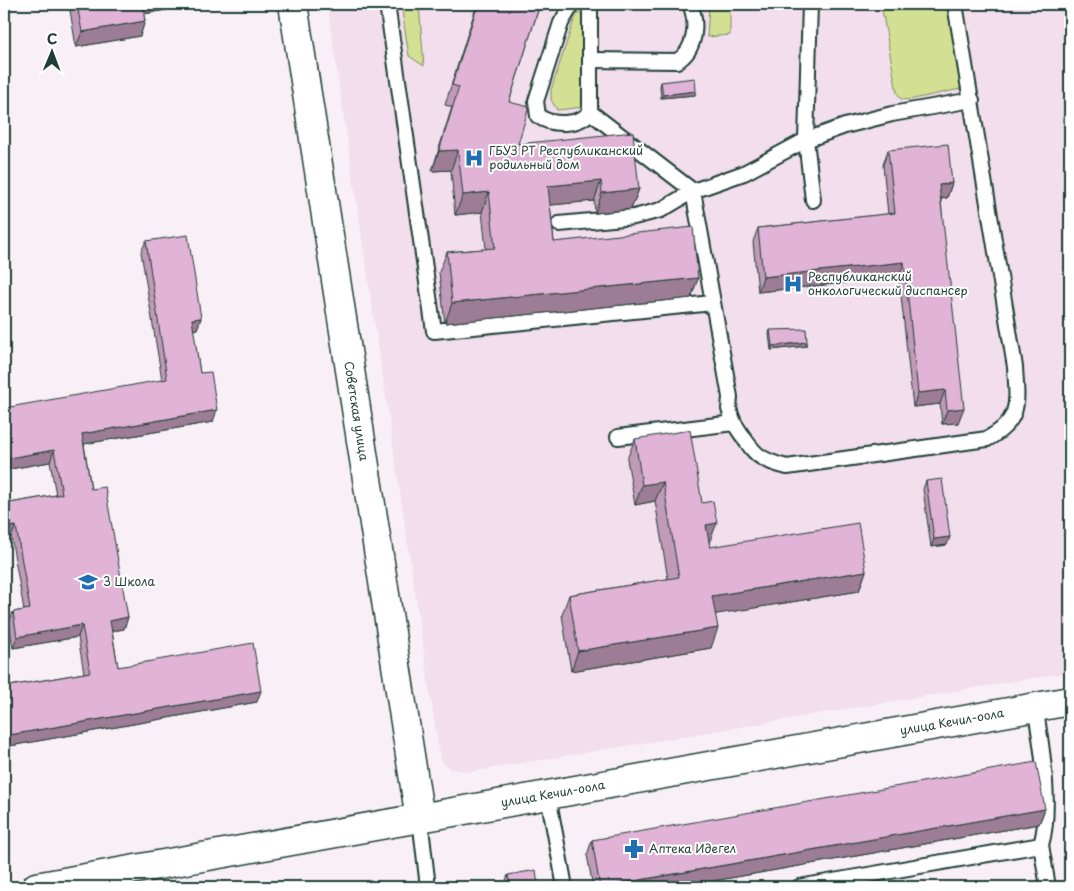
<svg xmlns="http://www.w3.org/2000/svg" width="1074" height="891" viewBox="0 0 1074 891" font-family="'Playpen Sans',sans-serif">
	<style>
		.built { fill: #f2deed }
		.green { fill: #d3df92; stroke: #798e63 }
		.lines { fill: none; stroke-linecap: round; stroke-linejoin: round }
		.lane-casing { stroke: #1f3d34; stroke-width: 18 }
		.secondary-casing { stroke: #1f3d34; stroke-width: 31 }
		.lane { stroke: #fff; stroke-width: 14 }
		.secondary { stroke: #fff; stroke-width: 28 }
		.wall { fill: #c19ab9; stroke: #1f3d34 }
		.shaded-wall { fill: #9d7d96; stroke: #1f3d34 }
		.building { fill: #e0b3d7; stroke: #1f3d34 }
		.labels { text-anchor: middle; stroke-width: 4; stroke-linejoin: round; paint-order: stroke }
		.poi-label { font-size: 12px; fill: #1f3d34; stroke: #fff; text-anchor: start }
		.street-label { font-size: 12px; fill: #1f3d34; stroke: #fff }
	</style>
	<rect width="100%" height="100%" fill="#f9f0f7"/>
	<filter id="ink" filterUnits="userSpaceOnUse"><feTurbulence type="fractalNoise" baseFrequency=".02" numOctaves="2"/><feDisplacementMap in="SourceGraphic" scale="10" xChannelSelector="R" yChannelSelector="G"/><feConvolveMatrix kernelMatrix="1 2 1 2 8 2 1 2 1" color-interpolation-filters="sRGB"/></filter>
	<g filter="url(#ink)">
		<!-- built -->
		<path class="built" d="M327,4H1070V672L469,772L450,769L440,760Z"/>
		<!-- green -->
		<g class="green">
			<path d="M401,4H419L424,66L409,56Z"/>
			<path d="M709,4H730V35L707,37Z"/>
			<path d="M881,4H947L961,82L960,89L909,100L901,99L897,93Z"/>
			<path d="M578,13L582,15L584,107L557,110L551,100V90L574,20Z"/>
		</g>
		<g class="lines">
			<!-- lane casing -->
			<g class="lane-casing">
				<g id="lane">
					<path d="M387,4L434,331L713,303"/>
					<path d="M572,4L561,23L536,101L538,116C552,126 579,126 590,112V10L587,4"/>
					<path d="M810,4L806,140L813,200"/>
					<path d="M590,60L677,61C696,50 698,23 690,4"/>
					<path d="M590,112L693,191L744,173L806,140L845,126L892,114L972,100"/>
					<path d="M559,224L634,217L661,210L693,191L730,397L729,409L734,423"/>
					<path d="M618,437L734,423C752,450 754,459 787,467L987,439C1022,420 1017,402 1015,367L955,4"/>
					<path d="M1035,707C1042,745 1052,809 1041,845"/>
					<path d="M548,796L565,887"/>
					<path d="M420,819L428,887"/>
					<path d="M799,887L1041,845L1048,887"/>
				</g>
			</g>
			<!-- secondary casing -->
			<g class="secondary-casing">
				<g id="secondary">
					<path d="M293,4L420,819"/>
					<path d="M36,887L1070,701"/>
				</g>
			</g>
			<!-- lane -->
			<use href="#lane" class="lane"/>
			<!-- secondary -->
			<use href="#secondary" class="secondary"/>
		</g>
		<!-- wall -->
		<g class="wall">
			<path d="M69,4H200L144,14L145,21L140,36L76,47Z"/>
			<path d="M477,4H540L509,102L518,144L639,189L631,209L595,213L594,201L550,205L554,242L698,278L691,298L445,323L439,272L447,252L486,249L482,212L455,215L451,170L432,171L452,107L445,105Z"/>
			<path d="M661,82L695,95L661,98L660,86Z"/>
			<path d="M888,150L952,183L947,198L941,199L958,423L942,424L940,404L913,407L899,277L758,292L753,242L758,228L888,214L883,165Z"/>
			<path d="M146,241L201,318L197,329L193,330L200,373L213,422L84,444L91,489L128,617L124,629L112,631L118,667L257,702L4,747V687L84,673L78,637L13,648L9,623L13,612L24,610L11,537L4,504L56,495L50,462L4,470L162,380L141,252Z"/>
			<path d="M770,330L806,346L771,350L769,334Z"/>
			<path d="M635,439L709,543L710,547L866,571L859,591L715,614L711,648L571,671L562,615L569,595L668,579L655,501L635,505L627,459Z"/>
			<path d="M926,481L947,545L931,547L923,489Z"/>
			<path d="M1070,804V836L1066,815Z"/>
			<path d="M1045,809L1039,824L679,887H593L587,855L592,840Z"/>
			<path d="M508,875L538,885L560,887H506L505,883Z"/>
		</g>
		<!-- shaded-wall -->
		<g class="shaded-wall">
			<path d="M140,4H200L136,15Z"/>
			<path d="M145,21L140,36L76,47L82,32Z"/>
			<path d="M696,91L695,95L661,98L663,95Z"/>
			<path d="M458,150L451,170L432,171L439,151Z"/>
			<path d="M601,181L594,201L541,206L548,186Z"/>
			<path d="M952,183L947,198L934,199L939,185Z"/>
			<path d="M639,189L631,209L595,213L602,193Z"/>
			<path d="M489,192L482,212L455,215L463,195Z"/>
			<path d="M904,262L899,277L758,292L763,277Z"/>
			<path d="M698,278L691,298L445,323L452,303Z"/>
			<path d="M201,318L197,329L188,331L192,319Z"/>
			<path d="M807,342L806,346L771,350L772,346Z"/>
			<path d="M945,390L940,404L913,407L918,393Z"/>
			<path d="M964,408L958,423L942,424L947,410Z"/>
			<path d="M217,410L213,422L78,445L82,434Z"/>
			<path d="M54,450L50,462L4,470V459Z"/>
			<path d="M663,482L655,501L635,505L642,485Z"/>
			<path d="M717,523L709,543L706,525Z"/>
			<path d="M16,526L11,537L4,539V528Z"/>
			<path d="M950,537L947,545L931,547L934,539Z"/>
			<path d="M866,571L859,591L705,616L712,596Z"/>
			<path d="M128,617L124,629L106,632L110,621Z"/>
			<path d="M82,625L78,637L13,648L17,637Z"/>
			<path d="M718,628L711,648L571,671L578,651Z"/>
			<path d="M261,691L257,702L4,747V736Z"/>
			<path d="M1045,809L1039,824L679,887H601Z"/>
		</g>
		<!-- building -->
		<g class="building">
			<path d="M77,4H142L145,21L82,32Z"/>
			<path d="M478,4H540L509,102L529,107L518,144L633,132L639,189L602,193L601,181L548,186L554,242L693,227L698,278L452,303L447,252L495,248L489,192L463,195L458,150L439,151L459,87L452,85Z"/>
			<path d="M695,78L696,91L663,95L661,82Z"/>
			<path d="M948,144L952,183L939,185L964,408L947,410L945,390L918,393L904,262L763,277L758,228L895,213L888,150Z"/>
			<path d="M188,235L201,318L192,319L200,373L211,372L217,410L82,434L91,489L105,487L128,617L110,621L118,667L253,643L261,691L4,736V687L90,672L82,625L17,637L13,612L30,609L16,526L4,528V504L62,494L54,450L4,459V408L167,379L146,241Z"/>
			<path d="M806,329L807,342L772,346L770,330Z"/>
			<path d="M690,430L702,503L713,501L717,523L706,525L710,547L858,523L866,571L712,596L718,628L578,651L569,595L679,577L663,482L642,485L635,439Z"/>
			<path d="M942,479L950,537L934,539L926,481Z"/>
			<path d="M1036,762L1045,809L600,887L592,840Z"/>
			<path d="M536,870L538,885L528,887H510L508,875Z"/>
			<path d="M559,882L560,887H528Z"/>
		</g>
	</g>
	<!-- icons -->
	<defs>
		<g id="hospital-bare" transform="scale(1.5)"><path d="M-5-5h3v3.5h4V-5h3V5h-3V1.5h-4V5h-3Z" fill="#1f6fb2" stroke="#fff" stroke-width="2.5" paint-order="stroke"/></g>
		<g id="school-bare" transform="scale(1.5)"><path d="M0-5L7-2L0 1L-7-2ZM-4 1L0 2.5L4 1V4Q0 6-4 4Z" fill="#1f6fb2" stroke="#fff" stroke-width="2.5" paint-order="stroke"/></g>
		<g id="pharmacy-bare" transform="scale(1.5)"><path d="M-2-6h4v4h4v4h-4v4h-4v-4h-4v-4h4Z" fill="#1f6fb2" stroke="#fff" stroke-width="2.5" paint-order="stroke"/></g>
	</defs>
	<g fill-rule="evenodd">
		<use href="#hospital-bare" x="474" y="158"/>
		<use href="#hospital-bare" x="793" y="284"/>
		<use href="#school-bare" x="88" y="582"/>
		<use href="#pharmacy-bare" x="634" y="849"/>
	</g>
	<g class="labels">
		<!-- poi labels -->
		<g class="poi-label">
			<text x="489" y="155">ГБУЗ РТ Республиканский<tspan x="489" dy="14">родильный дом</tspan></text>
			<text x="808" y="281">Республиканский<tspan x="808" dy="14">онкологический диспансер</tspan></text>
			<text x="103" y="586">3 Школа</text>
			<text x="649" y="853">Аптека Идегел</text>
		</g>
		<!-- street labels -->
		<g class="street-label">
			<text transform="translate(356 411) rotate(81)" y="4">Советская улица</text>
			<text transform="translate(952 722) rotate(-10)" y="4">улица Кечил-оола</text>
			<text transform="translate(553 794) rotate(-10)" y="4">улица Кечил-оола</text>
		</g>
	</g>
	<!-- margin -->
	<rect width="1074" height="891" fill="none" stroke="#fff" stroke-width="20"/>
	<rect x="10" y="10" width="1054" height="871" fill="none" stroke="#1f3d34" stroke-width="2" filter="url(#ink)"/>
	<!-- north arrow -->
	<g transform="translate(52 52) rotate(1)" stroke="#ffffff" stroke-width="4" paint-order="stroke">
	<path d="M0-4L9 19L0 12L-9 19Z" fill="#1f3d34"/>
	<text y="-8" font-size="14" font-weight="bold" text-anchor="middle" fill="#1f3d34">С</text>
	</g>
</svg>
